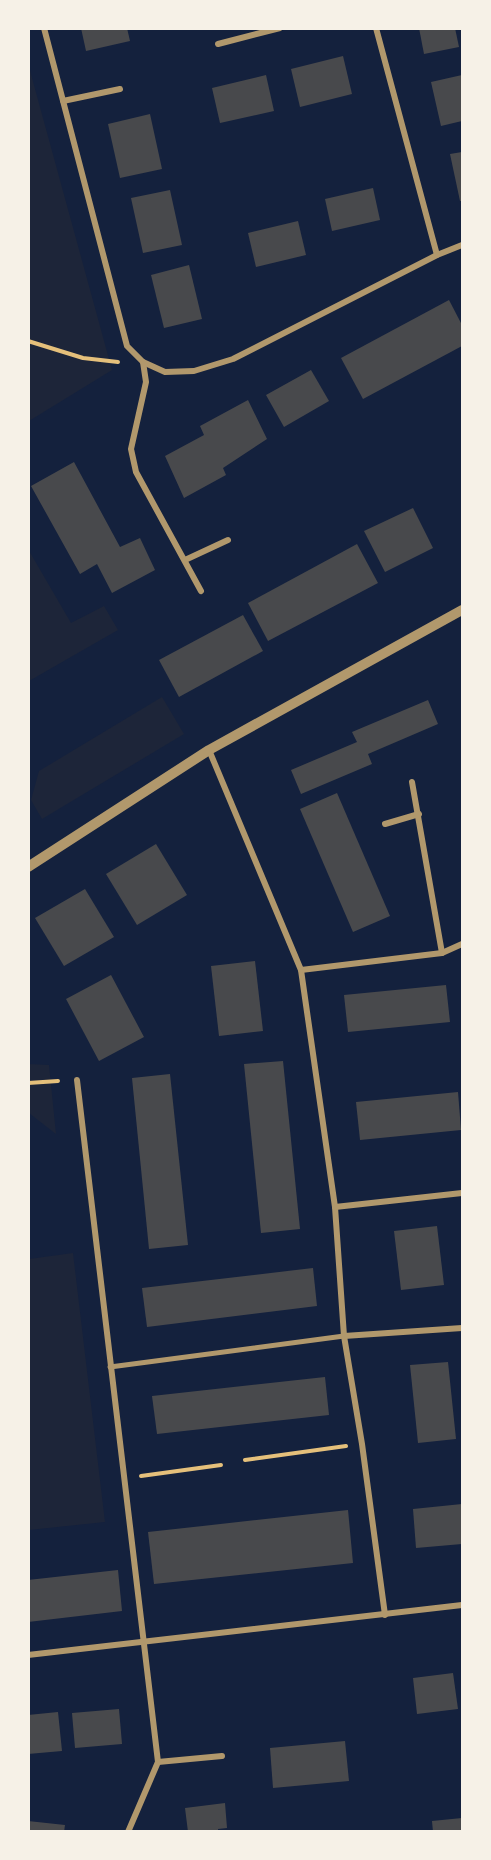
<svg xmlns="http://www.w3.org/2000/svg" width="491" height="1860" viewBox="0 0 491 1860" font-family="'PT Serif',serif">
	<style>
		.green { fill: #1d2539 }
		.building { fill: #48494c }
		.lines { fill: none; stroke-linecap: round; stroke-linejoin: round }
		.path { stroke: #e5c07b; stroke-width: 4 }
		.pedestrian { stroke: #b1986c; stroke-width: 5 }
		.minor { stroke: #b1986c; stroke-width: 6 }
		.tertiary { stroke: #b1986c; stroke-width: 10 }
	</style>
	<rect width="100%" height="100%" fill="#14213d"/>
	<!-- green -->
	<g class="green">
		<path d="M29,67L112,370L29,421Z"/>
		<path d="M28,549L71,623L104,606L118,630L29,681Z"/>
		<path d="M162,697L184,734L42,819L31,800L39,771Z"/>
		<path d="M28,1064L49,1065L56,1134L29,1113Z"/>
		<path d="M73,1253L105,1522L29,1530V1259Z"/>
	</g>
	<!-- building -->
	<g class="building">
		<path d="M81,28H127L130,41L86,51Z"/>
		<path d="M419,28H455L459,47L424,54Z"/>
		<path d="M343,56L352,94L300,107L291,69Z"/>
		<path d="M266,75L274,111L220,123L212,88Z"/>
		<path d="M462,75V121L441,126L431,82Z"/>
		<path d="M150,114L162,169L120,178L108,124Z"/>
		<path d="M462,152V201H460L450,154Z"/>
		<path d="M373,188L380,220L332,231L325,199Z"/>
		<path d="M170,190L182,245L143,253L131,198Z"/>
		<path d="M298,221L306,255L256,267L248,233Z"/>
		<path d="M189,265L202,319L164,328L151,275Z"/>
		<path d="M449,300L462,325V346L363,399L341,358Z"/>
		<path d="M311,370L329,401L284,427L266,395Z"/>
		<path d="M248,400L267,439L223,468L226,475L184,498L165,456L204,435L200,426Z"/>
		<path d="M74,462L120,547L140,538L155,570L112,593L97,564L80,574L31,486Z"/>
		<path d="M413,508L433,548L385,572L364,531Z"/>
		<path d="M357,544L378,583L268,641L248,603Z"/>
		<path d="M243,615L263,651L179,697L159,660Z"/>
		<path d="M428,700L438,724L368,754L372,764L301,794L291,770L357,742L352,732Z"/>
		<path d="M337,793L390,916L353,932L300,809Z"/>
		<path d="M156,844L187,895L137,925L106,874Z"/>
		<path d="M85,889L114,937L64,966L35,918Z"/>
		<path d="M255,961L263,1031L219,1036L211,966Z"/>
		<path d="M111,975L144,1037L99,1061L66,999Z"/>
		<path d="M446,985L450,1022L348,1032L344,995Z"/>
		<path d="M283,1061L300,1229L261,1233L244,1064Z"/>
		<path d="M170,1074L188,1245L149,1249L132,1078Z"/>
		<path d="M458,1092L461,1130L360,1140L356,1102Z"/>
		<path d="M437,1226L444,1285L401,1290L394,1231Z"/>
		<path d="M313,1268L317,1306L147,1327L142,1288Z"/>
		<path d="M448,1362L456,1439L418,1443L410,1365Z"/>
		<path d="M325,1377L329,1415L157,1434L152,1396Z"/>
		<path d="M462,1504V1544L416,1548L413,1509Z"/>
		<path d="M348,1510L353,1563L154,1584L148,1532Z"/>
		<path d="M118,1570L122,1611L28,1622V1580Z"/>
		<path d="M453,1673L458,1709L417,1714L413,1678Z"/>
		<path d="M119,1709L122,1744L75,1748L72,1713Z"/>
		<path d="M58,1712L62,1751L28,1754V1715Z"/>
		<path d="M345,1741L349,1781L273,1788L270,1748Z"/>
		<path d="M225,1803L227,1828L218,1829V1832H188L185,1808Z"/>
		<path d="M462,1818V1832H433L432,1821Z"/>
		<path d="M28,1821L65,1825L64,1832H28Z"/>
	</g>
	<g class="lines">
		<!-- path -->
		<g class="path">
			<path d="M28,341L83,358L118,362"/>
			<path d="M28,1083L58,1081"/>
			<path d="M245,1460L346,1446"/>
			<path d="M141,1476L221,1465"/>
		</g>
		<!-- pedestrian -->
		<path class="pedestrian" d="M110,1367L344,1336"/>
		<!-- minor -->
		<g class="minor">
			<path d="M44,28L127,346L143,362L165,372L194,371L233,359L437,255L462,245"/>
			<path d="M376,28L437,255"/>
			<path d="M218,44L280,28"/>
			<path d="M63,101L120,89"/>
			<path d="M143,362L146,382L131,449L136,472L201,591"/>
			<path d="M185,560L228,540"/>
			<path d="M209,750L301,970L335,1207L344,1336L362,1444L385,1615"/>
			<path d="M412,782L442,953"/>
			<path d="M385,824L419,814"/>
			<path d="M301,970L442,953L462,944"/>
			<path d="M77,1080L158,1762L128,1832"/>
			<path d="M335,1207L462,1193"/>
			<path d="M344,1336L462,1328"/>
			<path d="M28,1655L462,1605"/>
			<path d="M158,1762L222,1756"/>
		</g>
		<!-- tertiary -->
		<path class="tertiary" d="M28,867L209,750L462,610"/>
	</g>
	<!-- border -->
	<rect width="491" height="1860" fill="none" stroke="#f6f1e7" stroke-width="60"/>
</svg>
